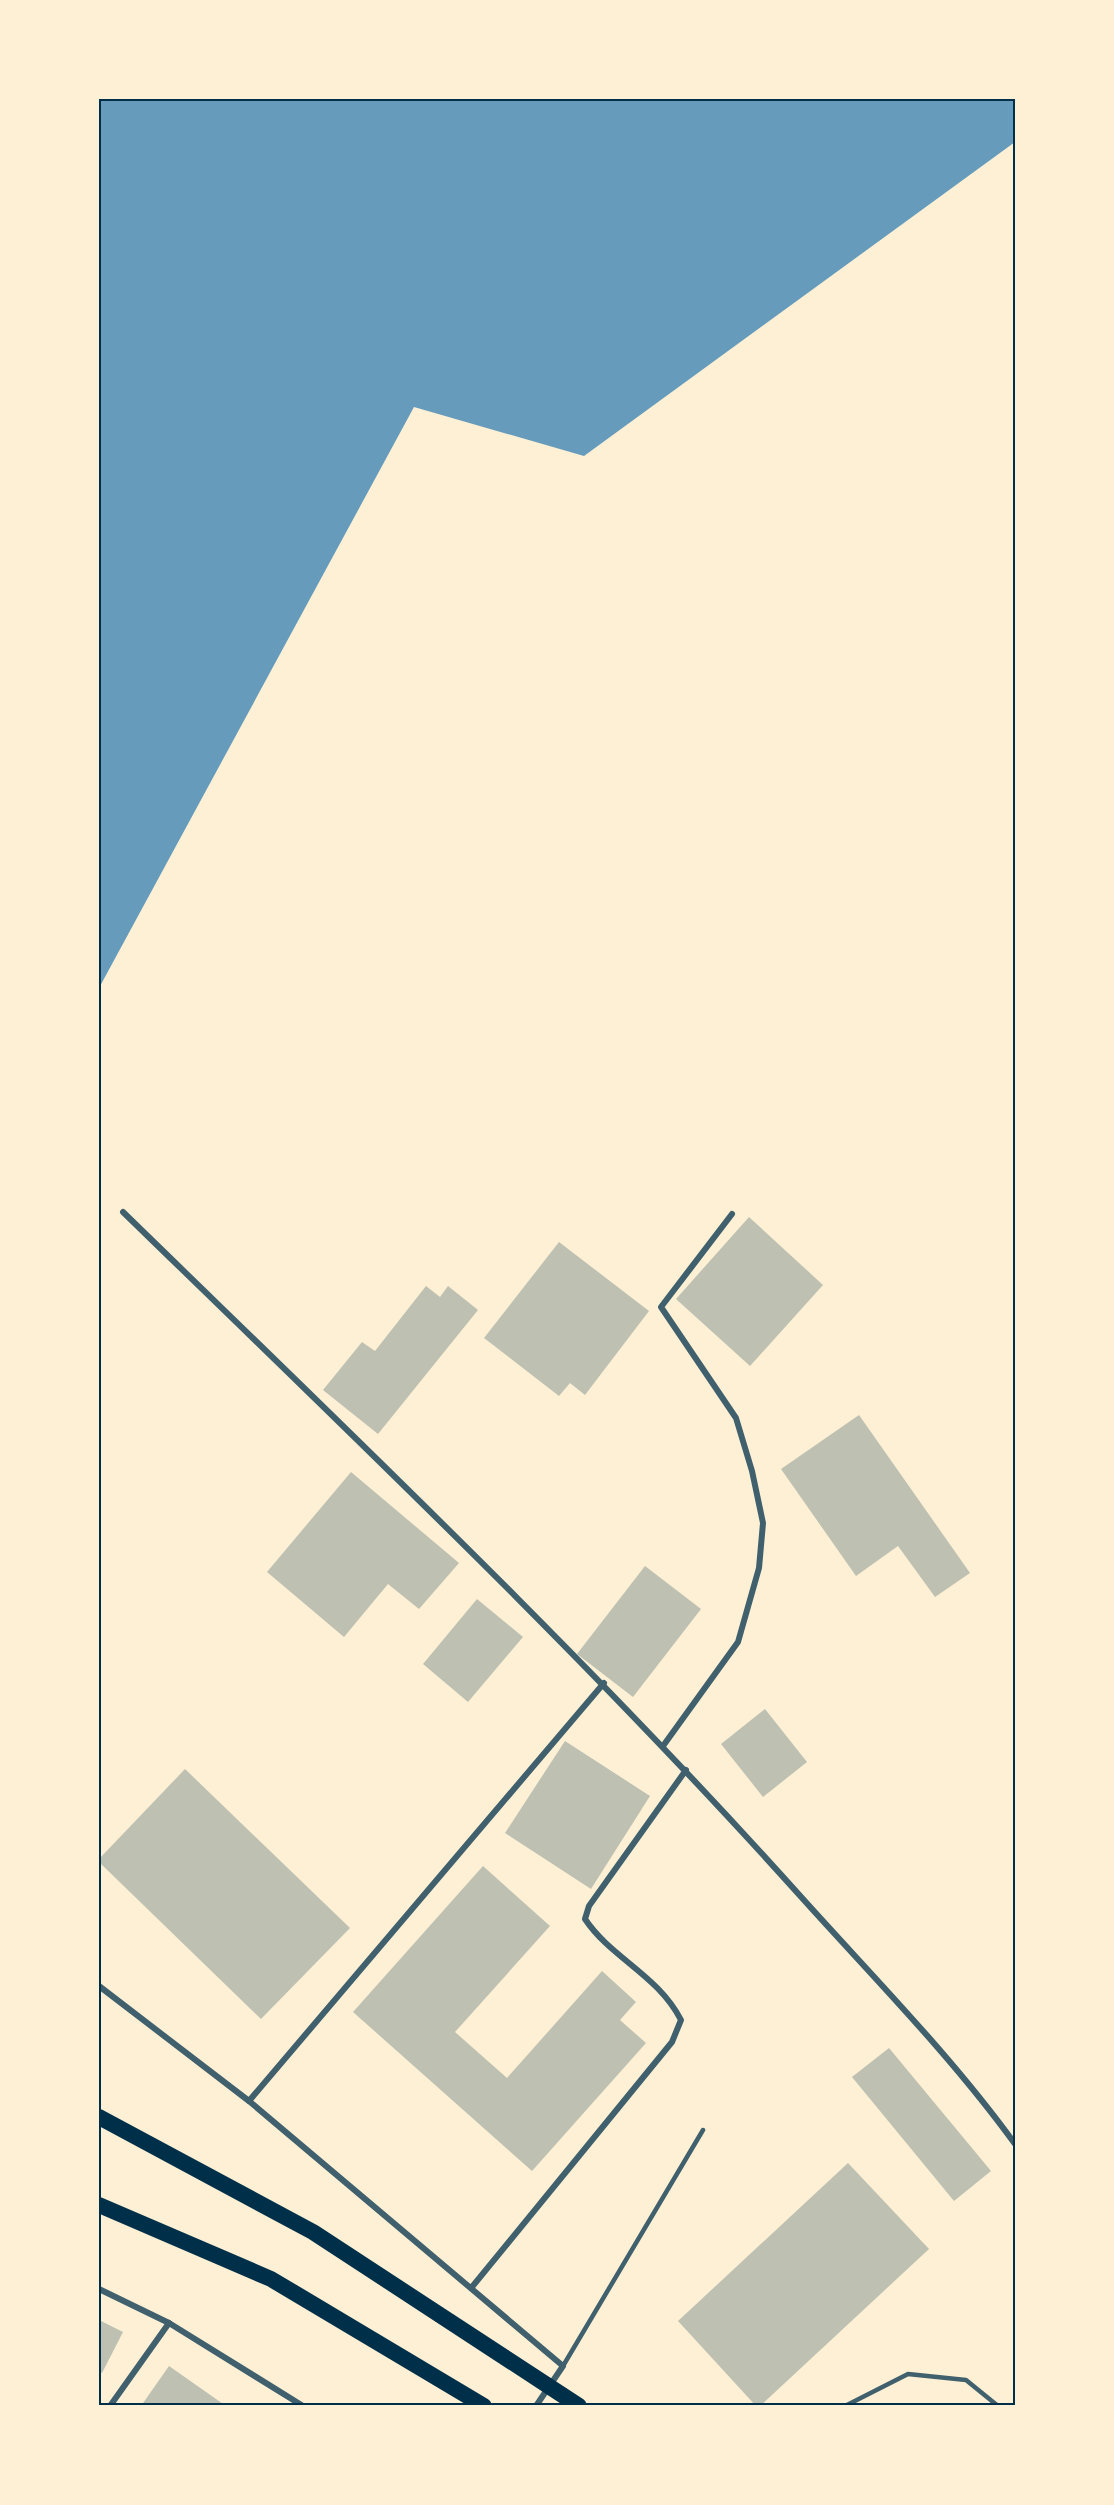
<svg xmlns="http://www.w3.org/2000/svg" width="1114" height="2505" viewBox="0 0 1114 2505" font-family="'Golos Text',sans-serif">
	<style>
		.water { fill: #669bbc }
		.building { fill: #bec0b2 }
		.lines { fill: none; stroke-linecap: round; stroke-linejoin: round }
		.service { stroke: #3f606c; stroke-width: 4.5 }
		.minor { stroke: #3f606c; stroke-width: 6 }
		.trunk { stroke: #003049; stroke-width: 16 }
		.neatline { fill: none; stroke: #003049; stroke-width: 2 }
	</style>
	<rect width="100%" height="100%" fill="#fdf0d5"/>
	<!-- water -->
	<path class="water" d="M99,99H1015V142L584,456L414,407L99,988Z"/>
	<!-- building -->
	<g class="building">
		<path d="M749,1217L823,1285L750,1366L676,1299Z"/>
		<path d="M559,1242L649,1311L585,1395L570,1383L559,1396L484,1338Z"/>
		<path d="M426,1286L440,1297L448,1286L478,1310L378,1434L323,1390L362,1342L375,1351Z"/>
		<path d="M859,1415L970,1573L935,1597L898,1546L856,1576L781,1469Z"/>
		<path d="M351,1472L459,1563L419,1609L388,1584L344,1637L267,1572Z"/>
		<path d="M645,1566L701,1609L633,1697L577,1654Z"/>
		<path d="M477,1599L523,1637L468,1702L423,1664Z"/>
		<path d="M765,1709L807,1762L763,1797L721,1744Z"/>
		<path d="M565,1741L650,1796L591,1889L505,1833Z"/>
		<path d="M185,1769L350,1928L261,2019L99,1862V1859Z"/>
		<path d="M483,1866L550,1926L455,2032L507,2078L602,1971L636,2002L620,2020L646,2043L532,2171L353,2012Z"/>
		<path d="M889,2048L991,2171L954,2201L852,2077Z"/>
		<path d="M848,2163L929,2249L760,2406H756L678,2321Z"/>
		<path d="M99,2320L123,2332L102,2373L99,2372Z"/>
		<path d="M169,2366L226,2406H141Z"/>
	</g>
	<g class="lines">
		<!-- service -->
		<g class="service">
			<path d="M563,2366L703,2130"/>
			<path d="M845,2406L908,2374L966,2380L998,2406"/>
		</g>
		<!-- minor -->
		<g class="minor">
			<path d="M123,1212C354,1437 588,1659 803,1899C875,1979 952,2057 1015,2144"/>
			<path d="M663,1746L738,1642L759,1568L763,1523L752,1471L736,1418L661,1307L732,1214"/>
			<path d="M99,1986L249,2101L563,2366L536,2406"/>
			<path d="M249,2101L604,1683"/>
			<path d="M472,2287L672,2042L681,2020C658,1975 611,1958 585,1919L589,1906L686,1770"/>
			<path d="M99,2289L169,2323L303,2406"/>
			<path d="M110,2406L169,2323"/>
		</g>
		<!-- trunk -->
		<g class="trunk">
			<path d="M99,2117L313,2232L579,2406"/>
			<path d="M99,2205L271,2279L484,2406"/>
		</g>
	</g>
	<!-- border -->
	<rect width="1114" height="2505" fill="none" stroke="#fdf0d5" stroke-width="201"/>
	<rect x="100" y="100" width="914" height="2304" class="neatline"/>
</svg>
